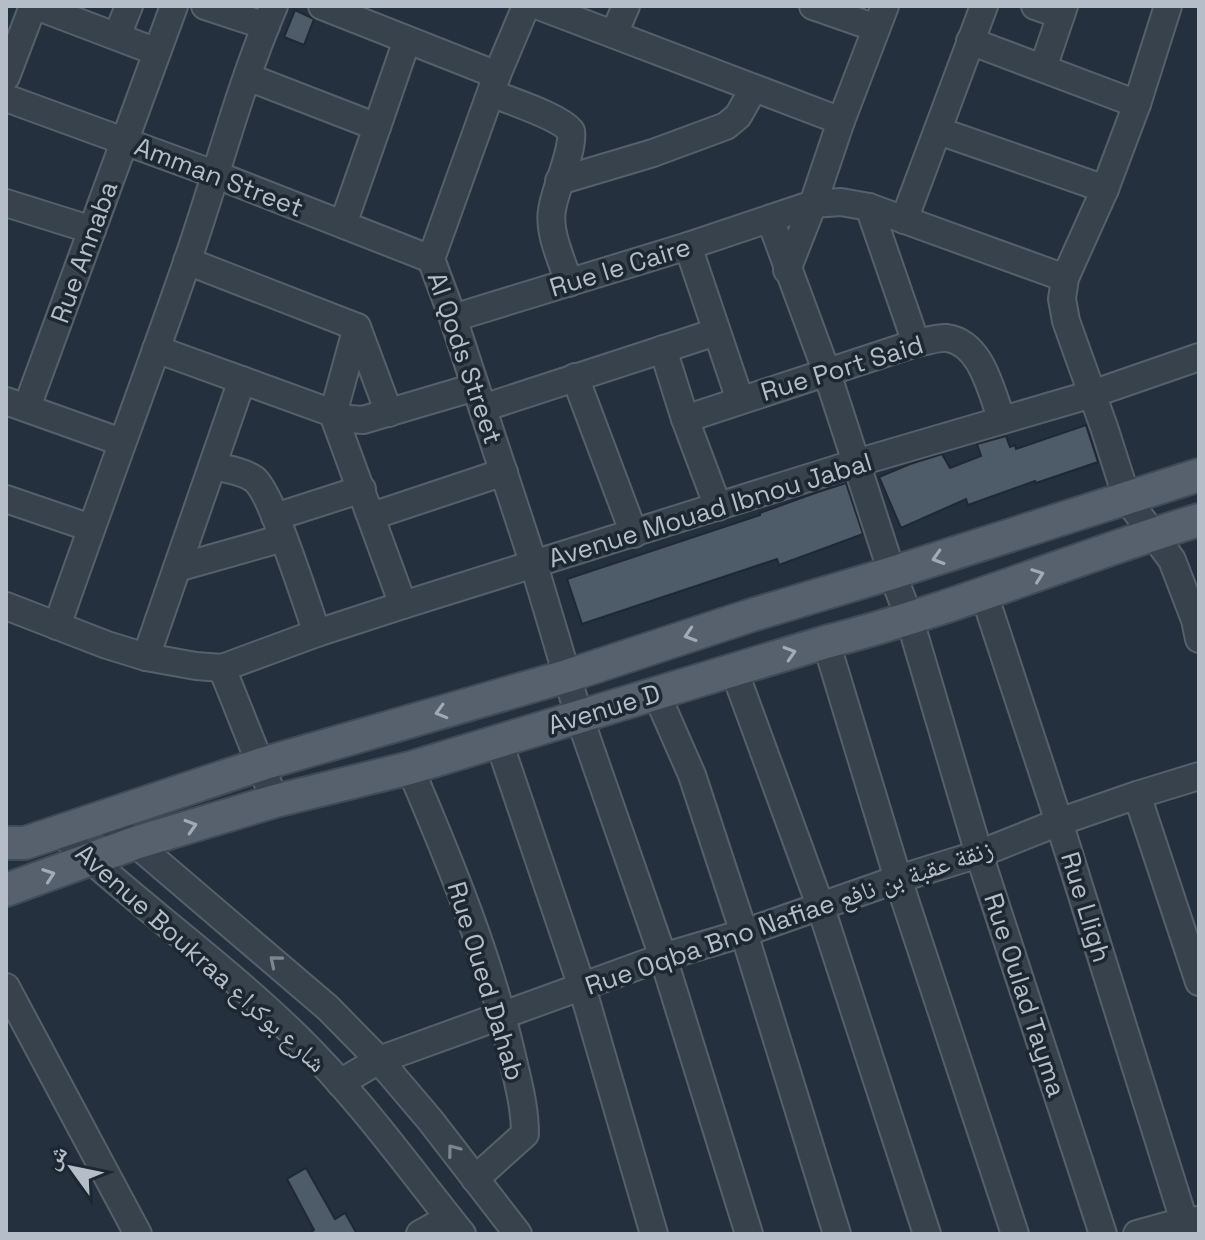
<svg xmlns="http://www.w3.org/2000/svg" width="1205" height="1240" viewBox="0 0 1205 1240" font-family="'Space Grotesk','Noto Naskh Arabic',sans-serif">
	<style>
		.building { fill: #4e5b68; stroke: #1f2934; stroke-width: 2 }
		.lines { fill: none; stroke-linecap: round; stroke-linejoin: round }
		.minor-casing { stroke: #56606b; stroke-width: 30 }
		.major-casing { stroke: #414b56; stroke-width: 36 }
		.minor { stroke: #38424d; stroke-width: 26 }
		.major { stroke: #56616d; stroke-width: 32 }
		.oneway { stroke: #a1abb6 }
		.oneway2 { stroke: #7c8691 }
		.labels { text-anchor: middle; stroke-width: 7; stroke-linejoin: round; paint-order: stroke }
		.street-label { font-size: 26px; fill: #b4bdc8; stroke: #1d2732 }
	</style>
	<rect width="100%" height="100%" fill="#24303d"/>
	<!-- building -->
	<g class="building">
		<path d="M295,10L314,19L304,45L284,37Z"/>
		<path d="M1086,425L1098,462L1036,483L1035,481L968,505L966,499L901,528L879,477L910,464L942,454L950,468L981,456L977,444L1006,436L1010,447L1015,445L1016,449Z"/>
		<path d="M846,483L863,534L779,565L777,559L582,624L567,579L760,515V513L815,493Z"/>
		<path d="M306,1168L335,1219L345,1213L357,1234H308L314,1230L287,1179Z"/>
	</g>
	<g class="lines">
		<!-- minor casing -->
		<g class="minor-casing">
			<g id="minor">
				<path d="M36,6L157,52"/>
				<path d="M205,6L266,26"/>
				<path d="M322,6L497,75"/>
				<path d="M526,6L497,75L431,259L453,318L534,565L579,716L663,957L749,1234"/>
				<path d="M539,6L841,121"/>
				<path d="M813,6L876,28"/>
				<path d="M1035,6L1061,15"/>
				<path d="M1168,6L1137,104L1105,189L1065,278L1062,299L1066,321L1104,427L1127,499L1172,560L1195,620L1199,639"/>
				<path d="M614,34L626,6"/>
				<path d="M117,36L129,6"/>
				<path d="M970,41L1137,104"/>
				<path d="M1043,68L1064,6"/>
				<path d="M6,77L33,6"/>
				<path d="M248,77L377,127L343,224"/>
				<path d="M491,93C510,101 559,116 571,131C574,151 555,188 552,210C548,233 562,260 569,283"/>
				<path d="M6,98L214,174L431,259"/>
				<path d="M377,127L407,40"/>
				<path d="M939,131L1105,189"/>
				<path d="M559,181L653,153L726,126L738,116L754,88"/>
				<path d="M6,203L92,230"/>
				<path d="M869,207L916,343"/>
				<path d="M770,219L827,373L892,573L909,617L979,854L1103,1234"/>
				<path d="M904,220L984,6"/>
				<path d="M688,246L740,400"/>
				<path d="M187,261L357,327L389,413"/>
				<path d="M787,270L813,204L841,202L869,207L1065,278"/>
				<path d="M453,318L688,246L813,204L841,121L885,6"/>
				<path d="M357,327L333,414L403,605"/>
				<path d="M156,349L349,419L363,420L475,387"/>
				<path d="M663,349L685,419L718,507"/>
				<path d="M575,377L634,534"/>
				<path d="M6,401L121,442"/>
				<path d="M27,407L174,6"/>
				<path d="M483,408L716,332"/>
				<path d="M685,419L916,343C925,342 938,337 947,338C982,343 991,392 1002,420"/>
				<path d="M213,466C226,469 243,471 254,479C272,492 307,606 317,633"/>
				<path d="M6,499L91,528"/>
				<path d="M372,516L504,472"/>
				<path d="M275,517L362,489"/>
				<path d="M177,568L283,538"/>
				<path d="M984,594L1059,822L1184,1221"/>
				<path d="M6,606L107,645L146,657L196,666L222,668L317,633L403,605L856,463L1092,394L1199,357"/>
				<path d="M57,626C99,505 144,386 186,265C216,179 238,90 274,6"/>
				<path d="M826,642L898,879L1015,1234"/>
				<path d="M146,657L242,380"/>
				<path d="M222,668L275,801"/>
				<path d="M734,670L820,905L927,1234"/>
				<path d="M656,693L692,775L744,933L837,1234"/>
				<path d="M499,742L582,987L654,1234"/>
				<path d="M410,768C450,862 489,956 512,1056C518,1082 525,1107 525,1134L475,1179"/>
				<path d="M1137,795L1199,982"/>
				<path d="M101,817L135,843L328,1008L379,1060L430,1120L518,1234"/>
				<path d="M60,832C137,904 224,965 299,1039C359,1098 409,1168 462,1234"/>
				<path d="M6,987L138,1234"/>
				<path d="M340,1083L379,1060L663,957L744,933L898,879L979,854L1059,822L1137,795L1199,776"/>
				<path d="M420,1234L449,1218"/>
				<path d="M1137,1234L1184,1221L1199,1220"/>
			</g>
		</g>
		<!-- major casing -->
		<g class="major-casing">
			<g id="major">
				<path d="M6,843H25L262,764L567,676L752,615L892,573L1199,475"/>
				<path d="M6,890L135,843L275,801L410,768L826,642C953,610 1074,558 1199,520"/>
			</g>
		</g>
		<!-- minor -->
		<use href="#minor" class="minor"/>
		<!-- major -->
		<use href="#major" class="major"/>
	</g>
	<!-- one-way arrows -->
	<defs><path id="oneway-chevron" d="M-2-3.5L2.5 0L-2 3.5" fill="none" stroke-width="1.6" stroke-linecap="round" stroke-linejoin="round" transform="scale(2)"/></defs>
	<g class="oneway">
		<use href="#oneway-chevron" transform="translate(938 558) rotate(163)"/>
		<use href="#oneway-chevron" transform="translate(1038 575) rotate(-20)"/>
		<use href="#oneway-chevron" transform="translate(690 635) rotate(162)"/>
		<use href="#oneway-chevron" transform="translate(790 653) rotate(-17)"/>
		<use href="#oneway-chevron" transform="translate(441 712) rotate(164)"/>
		<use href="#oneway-chevron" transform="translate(191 826) rotate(-17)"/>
		<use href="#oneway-chevron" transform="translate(49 875) rotate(-19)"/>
	</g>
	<g class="oneway2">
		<use href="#oneway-chevron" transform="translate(275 961) rotate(-140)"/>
		<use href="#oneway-chevron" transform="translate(453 1150) rotate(-127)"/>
	</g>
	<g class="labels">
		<!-- street labels -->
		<g class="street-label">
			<text transform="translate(219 177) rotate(21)" y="9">Amman Street</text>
			<text transform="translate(84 252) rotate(-70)" y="9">Rue Annaba</text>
			<text transform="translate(620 267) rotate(-17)" y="9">Rue le Caire</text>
			<text transform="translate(465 358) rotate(71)" y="9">Al Qods Street</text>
			<text transform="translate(842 368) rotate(-17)" y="9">Rue Port Said</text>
			<text transform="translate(710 510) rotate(-17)" y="9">Avenue Mouad Ibnou Jabal</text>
			<text transform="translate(604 709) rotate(-17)" y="9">Avenue D</text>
			<text transform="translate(1086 907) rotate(73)" y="9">Rue Lligh</text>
			<text transform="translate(789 917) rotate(-19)" y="9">Rue Oqba Bno Nafiae زنقة عقبة بن نافع</text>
			<text transform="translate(201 958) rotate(42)" y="9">Avenue Boukraa شارع بوكراع</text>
			<text transform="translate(486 981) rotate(73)" y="9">Rue Oued Dahab</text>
			<text transform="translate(1025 995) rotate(72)" y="9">Rue Oulad Tayma</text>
		</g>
	</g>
	<!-- border -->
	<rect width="1205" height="1240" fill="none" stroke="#b4bdc8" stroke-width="16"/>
	<!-- north arrow -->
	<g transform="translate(72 1168) rotate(303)" stroke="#1d2732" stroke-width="6" paint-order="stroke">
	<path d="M0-6L14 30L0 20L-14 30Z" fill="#b4bdc8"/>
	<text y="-12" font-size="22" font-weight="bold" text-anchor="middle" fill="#b4bdc8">ش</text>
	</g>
</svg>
